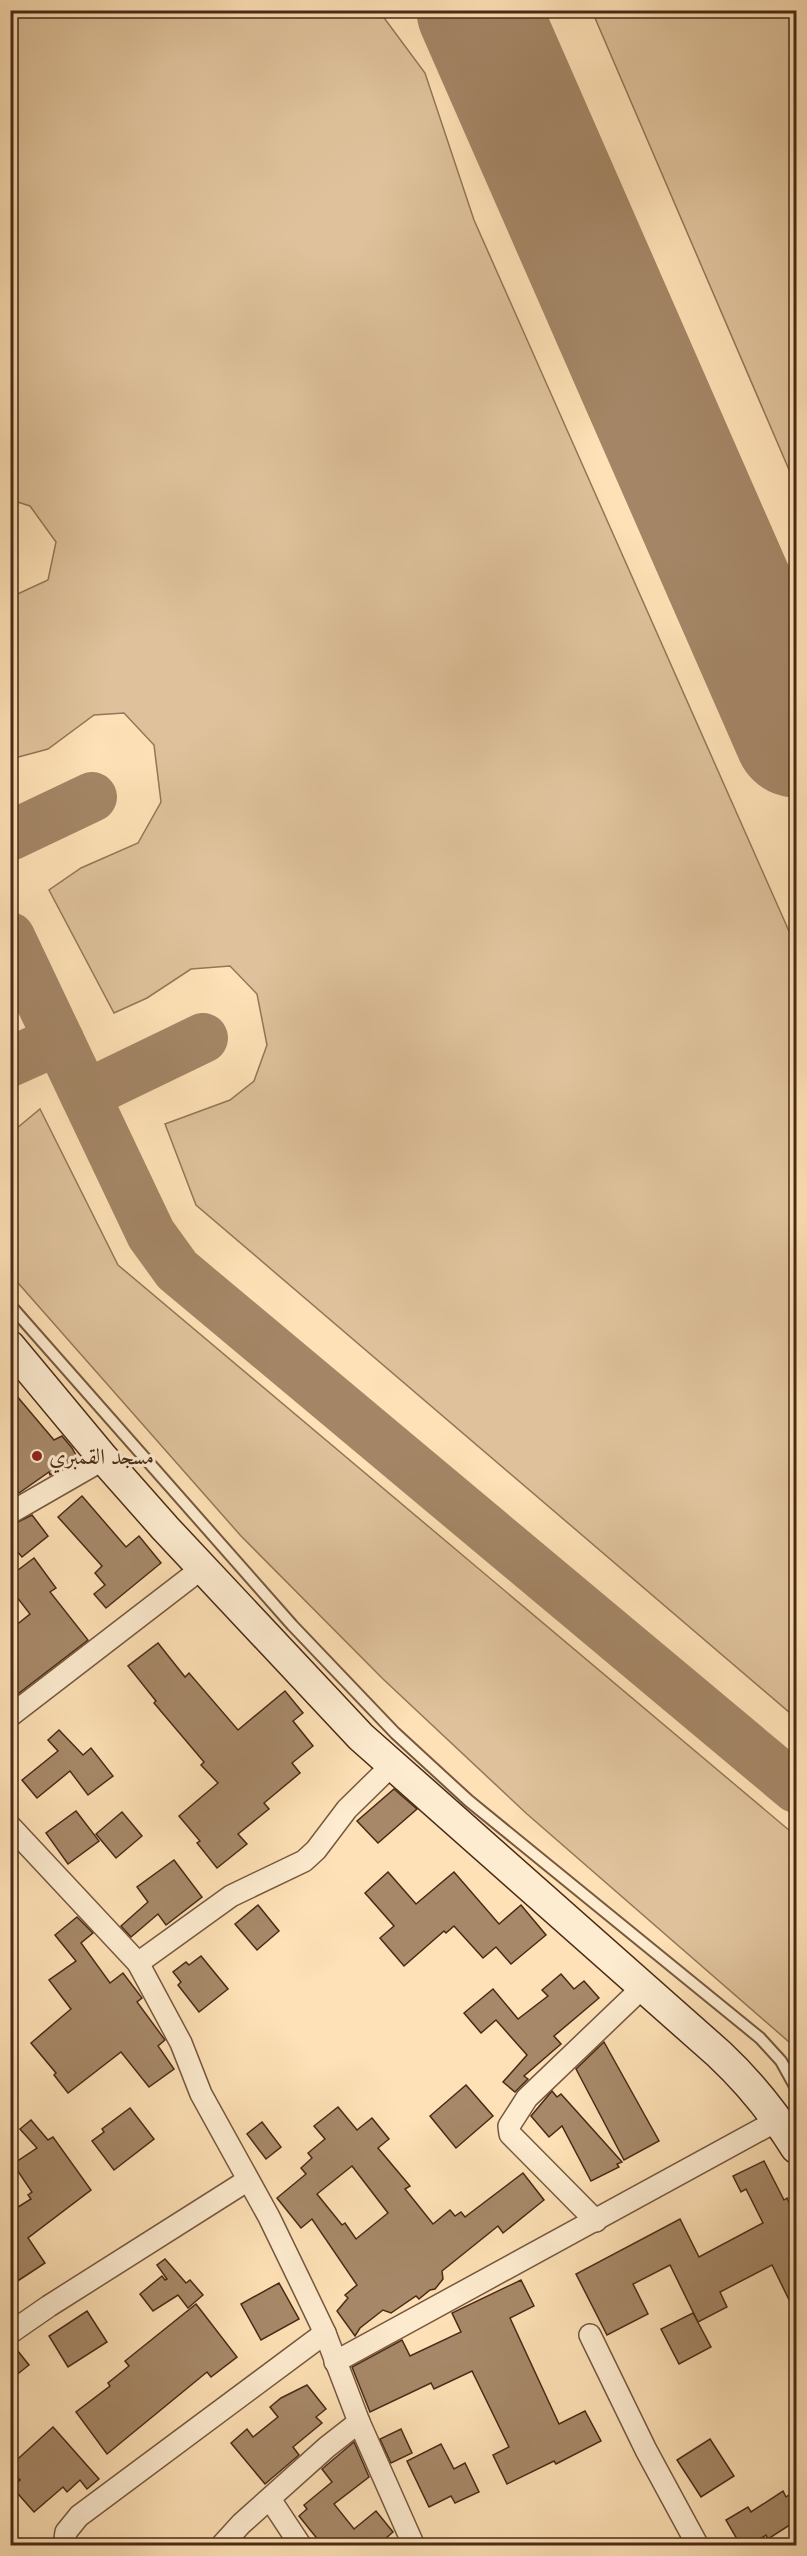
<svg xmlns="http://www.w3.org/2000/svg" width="807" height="2556" viewBox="0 0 807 2556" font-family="Cardo,Amiri,serif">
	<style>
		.green { fill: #dfc29b; stroke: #947658; stroke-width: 1.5 }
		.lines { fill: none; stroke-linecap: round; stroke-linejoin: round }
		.taxiway { stroke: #a48666; stroke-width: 50 }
		.runway { stroke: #a48666; stroke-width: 123 }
		.building { fill: #a78969; stroke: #492a16; stroke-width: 1.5; fill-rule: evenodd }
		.service-casing { stroke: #76583e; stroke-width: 14 }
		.minor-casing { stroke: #76583e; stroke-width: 24 }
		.secondary-casing { stroke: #492a16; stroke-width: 33 }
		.service { stroke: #feecd0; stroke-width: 10 }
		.minor { stroke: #feecd0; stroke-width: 21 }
		.secondary { stroke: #feecd0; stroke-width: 30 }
		.poi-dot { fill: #8f2418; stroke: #feecd0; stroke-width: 2 }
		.labels { text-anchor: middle; stroke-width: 6; stroke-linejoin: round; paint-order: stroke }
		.poi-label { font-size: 22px; fill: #492a16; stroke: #feecd0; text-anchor: start }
	</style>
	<rect width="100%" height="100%" fill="#fee1b6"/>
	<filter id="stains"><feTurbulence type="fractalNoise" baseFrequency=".00333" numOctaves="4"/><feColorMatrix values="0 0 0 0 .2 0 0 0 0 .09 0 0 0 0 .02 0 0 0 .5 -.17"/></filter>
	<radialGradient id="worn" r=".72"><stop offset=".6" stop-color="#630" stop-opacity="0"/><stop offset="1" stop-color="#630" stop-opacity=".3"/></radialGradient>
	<!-- green -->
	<g class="green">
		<path d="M11,10L379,11L425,73L474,220L796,947V1718L196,1205L165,1124L230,1100L254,1081L267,1045L257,994L230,966L191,969L147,998L114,1013L49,890L81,868L138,843L161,802L154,745L124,713L94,715L48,749L11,759V597L48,580L56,542L30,506L11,500Z"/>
		<path d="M592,11H796V486Z"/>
		<path d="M40,1109L118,1265L796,1836V2048L527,1814L383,1679L241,1536L11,1275V1133Z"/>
	</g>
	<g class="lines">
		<!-- taxiway -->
		<g class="taxiway">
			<path d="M10,836L92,797"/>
			<path d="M10,937L151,1234L177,1270L796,1788"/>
			<path d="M10,1062L59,1040"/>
			<path d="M85,1095L203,1038"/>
		</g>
		<!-- runway -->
		<path class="runway" d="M478,10L796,736"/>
	</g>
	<!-- building -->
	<g class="building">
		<path d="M10,1388L54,1440L62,1436L72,1448L78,1459L50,1475L49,1472L19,1493L10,1482Z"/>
		<path d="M82,1496L126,1547L139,1536L161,1563L106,1608L94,1594L105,1585L95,1573L102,1566L58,1517Z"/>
		<path d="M32,1515L48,1536L22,1557L10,1543V1526Z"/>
		<path d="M34,1558L56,1588L50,1592L88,1640L10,1700V1630L30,1614L10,1588V1576Z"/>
		<path d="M158,1643L185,1677L189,1673L238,1730L285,1691L303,1713L293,1721L313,1746L292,1763L300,1773L264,1803L269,1809L238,1834L247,1844L217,1868L197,1843L200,1841L179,1816L218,1783L201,1765L204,1762L154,1703L156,1701L128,1666Z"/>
		<path d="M59,1730L83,1755L91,1748L113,1776L88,1795L70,1771L37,1798L22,1780L58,1751L48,1740Z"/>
		<path d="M394,1789L417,1809L378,1843L357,1821Z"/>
		<path d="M76,1811L99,1841L68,1864L46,1833Z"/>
		<path d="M122,1812L142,1836L116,1858L96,1834Z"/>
		<path d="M174,1860L202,1897L166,1925L158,1914L131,1937L121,1926L148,1902L137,1887Z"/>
		<path d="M388,1872L416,1904L454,1872L499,1924L521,1905L546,1935L511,1964L496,1947L483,1958L454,1926L446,1933L444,1931L404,1966L380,1938L394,1926L365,1893Z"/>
		<path d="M258,1905L279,1931L257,1950L235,1924Z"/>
		<path d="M77,1917L93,1933L81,1943L110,1983L123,1973L142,1998L137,2002L165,2040L158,2046L174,2069L149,2087L121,2052L68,2093L54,2075L56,2073L31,2043L71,2009L49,1980L76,1961L55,1935Z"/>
		<path d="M201,1956L228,1989L199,2012L178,1985L181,1982L173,1972L186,1962L189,1965Z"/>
		<path d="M561,1974L574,1989L584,1981L599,1998L554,2036L561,2044L524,2076L528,2079L515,2092L503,2082L527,2055L496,2020L481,2033L464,2013L493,1989L518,2019L548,1996L542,1990Z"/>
		<path d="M604,2042L659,2141L624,2160L576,2069Z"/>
		<path d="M466,2085L493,2116L456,2148L430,2116Z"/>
		<path d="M552,2091L557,2097L561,2094L622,2162L617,2164L619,2167L591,2181L562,2126L549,2137L531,2116Z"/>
		<path d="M338,2107L357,2130L372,2118L389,2139L378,2148L410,2186L405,2189L433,2224L450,2210L455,2216L461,2212L465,2217L523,2173L544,2200L503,2233L498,2226L442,2271L443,2279L435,2289L430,2290L419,2299L416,2296L391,2313L383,2310L360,2328L355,2336L337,2311L348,2298L345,2295L357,2285L312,2219L301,2228L277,2198L306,2174L301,2168L312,2158L308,2153L325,2139L314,2126ZM352,2166L388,2213L356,2239L345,2223L342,2225L317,2194Z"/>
		<path d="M130,2108L154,2139L114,2170L92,2141L104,2132L102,2129Z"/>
		<path d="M31,2120L48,2140L53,2137L91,2190L28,2238L45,2263L10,2286V2212L31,2199L28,2195L32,2192L13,2164L37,2148L20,2129Z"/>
		<path d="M262,2122L281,2147L266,2159L247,2134Z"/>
		<path d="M764,2161L784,2200L787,2198L796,2218V2314L772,2265L720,2292L727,2307L698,2322L670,2265L633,2284L648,2314L607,2335L576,2274L680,2219L699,2257L763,2223L746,2189L741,2192L733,2176Z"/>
		<path d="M165,2259L186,2283L190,2280L203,2295L188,2308L178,2295L153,2311L140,2294L162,2276L165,2280L167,2279L157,2265Z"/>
		<path d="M521,2280L534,2306L510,2318L559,2424L585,2411L601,2441L556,2464L554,2461L507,2484L493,2455L509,2447L472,2371L434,2389L431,2383L370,2412L352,2367L402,2340L410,2356L461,2332L452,2313Z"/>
		<path d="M279,2283L299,2319L261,2340L241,2304Z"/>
		<path d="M196,2304L237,2357L211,2377L207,2372L107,2454L76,2412L110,2386L108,2383L129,2366L125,2361Z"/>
		<path d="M87,2311L107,2342L68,2367L49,2336Z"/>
		<path d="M693,2313L711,2347L679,2364L661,2329Z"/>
		<path d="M13,2345L29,2365L10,2380V2346Z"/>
		<path d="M307,2385L326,2409L316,2417L322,2423L293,2447L299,2455L265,2484L231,2443L247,2429L253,2437L278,2417L270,2407L281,2398Z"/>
		<path d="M53,2427L99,2479L87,2489L80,2480L67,2492L63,2487L34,2512L12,2487L20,2480L10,2470V2466Z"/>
		<path d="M401,2429L412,2453L391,2463L380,2439Z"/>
		<path d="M710,2439L734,2476L701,2497L677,2460Z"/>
		<path d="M354,2442L369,2477L334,2504L354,2529L376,2511L393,2532L377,2546H323L299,2516L307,2509L304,2505L332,2482L322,2469Z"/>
		<path d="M441,2444L454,2469L465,2463L479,2492L455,2503L451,2496L429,2507L407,2461Z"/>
		<path d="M796,2490V2521L768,2539L766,2535L749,2546H741L726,2520L748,2507L751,2512L783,2491L786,2497Z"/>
	</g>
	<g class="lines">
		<!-- service casing -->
		<g class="service-casing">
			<path id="service" d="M10,1305L292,1625L395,1733L469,1801L760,2038L781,2061L796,2088"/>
		</g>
		<!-- minor casing -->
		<g class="minor-casing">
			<g id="minor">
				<path d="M10,1513L104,1459"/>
				<path d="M10,1716L201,1569"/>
				<path d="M10,1826L138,1963L181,2043L201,2094L269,2217L301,2283L325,2333L359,2422L327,2447L241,2524L221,2546"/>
				<path d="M138,1963L231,1896L304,1861L316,1850L347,1809L392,1765"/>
				<path d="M596,2221L510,2134L509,2126L527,2098L643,1987"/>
				<path d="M10,2333L49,2306L248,2180"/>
				<path d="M590,2335L646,2450L698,2546"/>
				<path d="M335,2362L778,2120"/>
				<path d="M359,2422L414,2546"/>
				<path d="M270,2499L301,2546"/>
				<path d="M64,2546L66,2532L79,2516L325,2333"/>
			</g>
		</g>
		<!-- secondary casing -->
		<g class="secondary-casing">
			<path id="secondary" d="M10,1346L104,1459L165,1528L361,1737L719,2054C750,2083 774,2113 796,2148"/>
		</g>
		<!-- service -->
		<use href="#service" class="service"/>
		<!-- minor -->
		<use href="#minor" class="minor"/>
		<!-- secondary -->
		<use href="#secondary" class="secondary"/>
	</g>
	<!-- markers -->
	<circle class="poi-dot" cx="37" cy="1456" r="6"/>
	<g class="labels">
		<!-- poi labels -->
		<g class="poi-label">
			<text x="49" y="1464">مسجد القمبري</text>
		</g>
	</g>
	<!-- margin -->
	<rect width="807" height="2556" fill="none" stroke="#fee1b6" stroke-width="36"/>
	<rect x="12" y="12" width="783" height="2532" fill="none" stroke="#492a16" stroke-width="3"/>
	<rect x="18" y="18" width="771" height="2520" fill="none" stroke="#492a16" stroke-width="1.5"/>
	<rect width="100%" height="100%" filter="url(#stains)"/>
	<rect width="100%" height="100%" fill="url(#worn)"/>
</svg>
